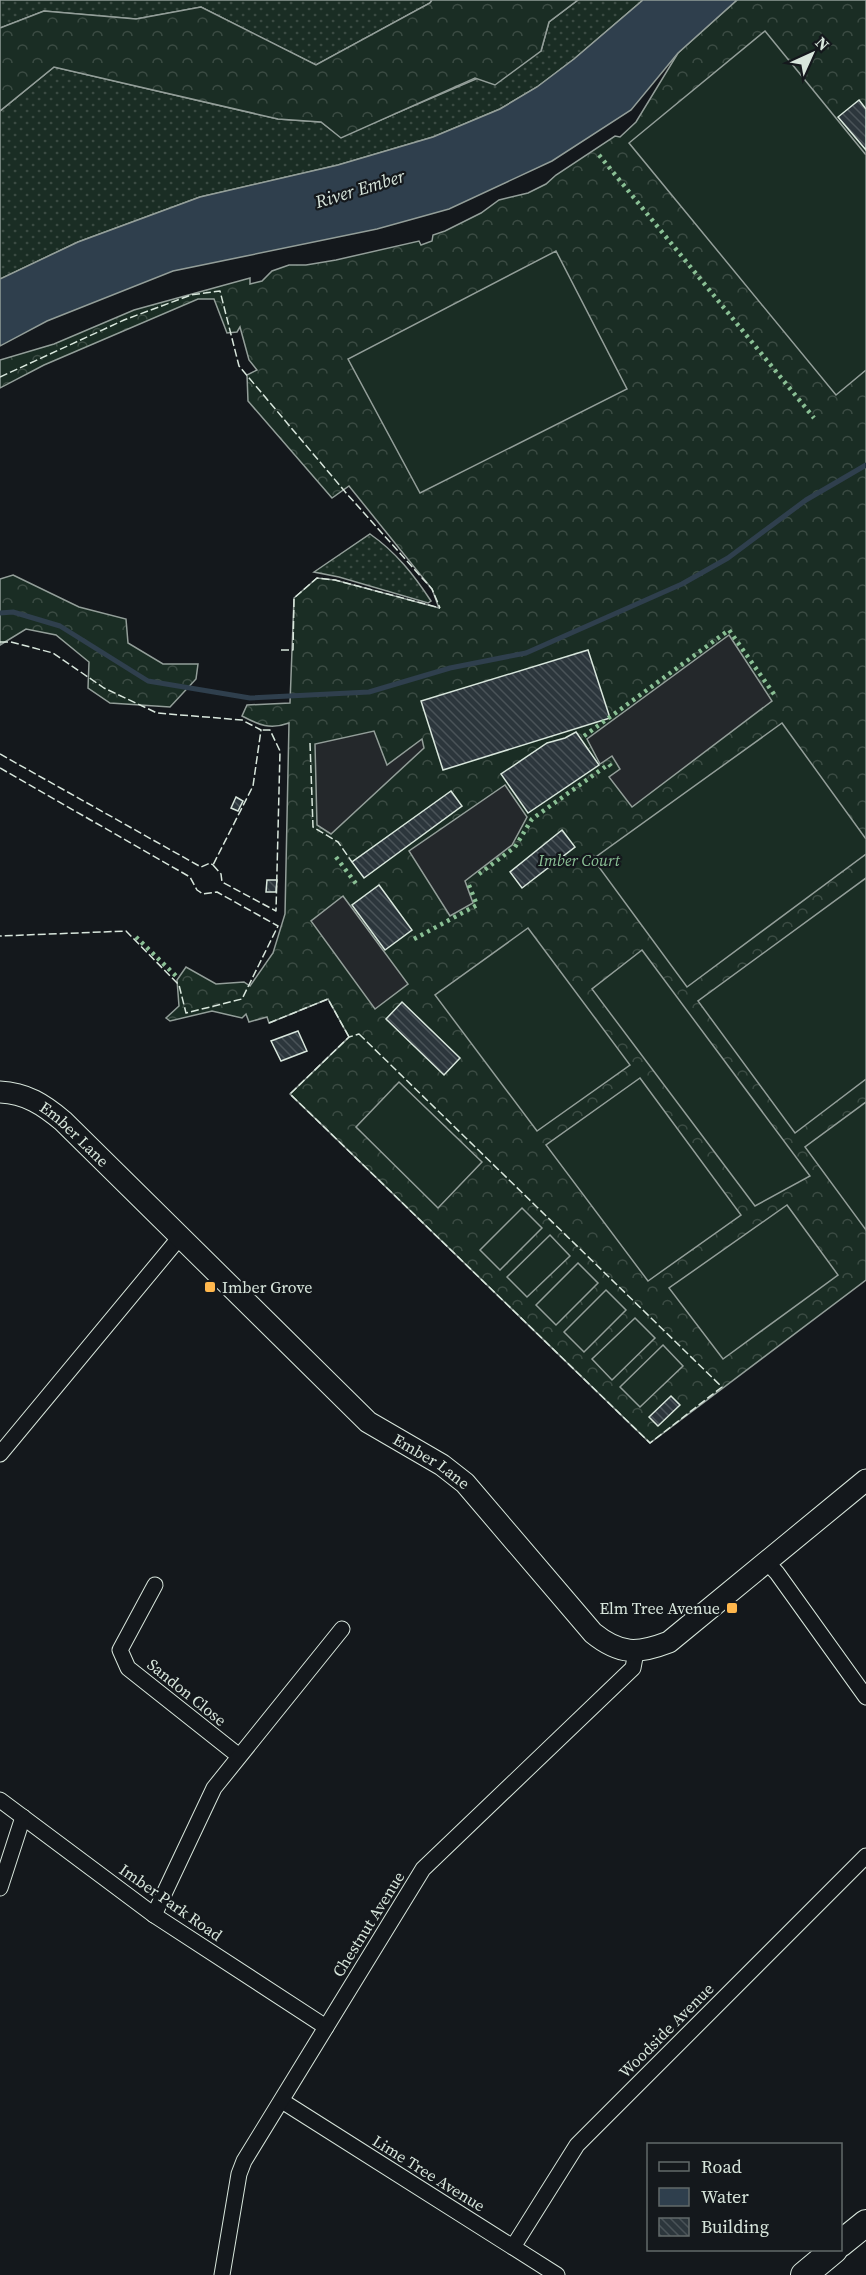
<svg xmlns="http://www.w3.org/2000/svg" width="866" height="2275" viewBox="0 0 866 2275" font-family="'Source Serif 4',serif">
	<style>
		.grass { fill: url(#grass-dots); stroke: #939e99; stroke-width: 1.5 }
		.forest { fill: url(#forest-crowns); stroke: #939e99; stroke-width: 1.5 }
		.pitch { fill: #1a2d24; stroke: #939e99; stroke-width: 1.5 }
		.parking { fill: #24282b; stroke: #939e99; stroke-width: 1.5 }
		.water { fill: #2f3f4d; stroke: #939e99; stroke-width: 1.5 }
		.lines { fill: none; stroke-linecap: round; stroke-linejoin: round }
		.stream { stroke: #2f3f4d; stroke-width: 5 }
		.building { fill: url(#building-back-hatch); stroke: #d8e6dc; stroke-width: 1.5 }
		.minor-casing { stroke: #d8e6dc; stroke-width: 17 }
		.secondary-casing { stroke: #d8e6dc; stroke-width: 23 }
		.trunk-casing { stroke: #d8e6dc; stroke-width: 28 }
		.minor { stroke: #14181c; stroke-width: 15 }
		.secondary { stroke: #14181c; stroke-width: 21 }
		.trunk { stroke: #14181c; stroke-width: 26 }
		.hedge { stroke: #8ac095; stroke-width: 4.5; stroke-dasharray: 3 4.5; stroke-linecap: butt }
		.fence { stroke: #d8e6dc; stroke-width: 1.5; stroke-dasharray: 8 3; stroke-linecap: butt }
		.poi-dot { fill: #ffb74d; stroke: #14181c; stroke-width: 2 }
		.labels { text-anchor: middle; stroke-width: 4.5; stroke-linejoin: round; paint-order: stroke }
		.park-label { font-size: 16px; font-style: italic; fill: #8ac095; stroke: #14181c }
		.street-label { font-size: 16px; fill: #d8e6dc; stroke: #14181c }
		.poi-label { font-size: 16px; fill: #d8e6dc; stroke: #14181c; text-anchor: start }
		.water-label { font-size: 18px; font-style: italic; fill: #d8e6dc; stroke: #14181c }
	</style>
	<defs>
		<pattern id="grass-dots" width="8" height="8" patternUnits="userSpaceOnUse" patternTransform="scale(1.5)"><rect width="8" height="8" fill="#1a2d24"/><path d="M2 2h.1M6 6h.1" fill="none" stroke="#3b4b43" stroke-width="1.8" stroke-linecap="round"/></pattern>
		<pattern id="forest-crowns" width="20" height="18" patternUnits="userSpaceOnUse" patternTransform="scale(1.5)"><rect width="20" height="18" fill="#1a2d24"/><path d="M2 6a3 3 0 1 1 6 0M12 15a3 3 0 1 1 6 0" fill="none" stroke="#3b4b43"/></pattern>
		<pattern id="building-back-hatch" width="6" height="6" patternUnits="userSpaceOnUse" patternTransform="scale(1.5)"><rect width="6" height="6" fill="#2c363c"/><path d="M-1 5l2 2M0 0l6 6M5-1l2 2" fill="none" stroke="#4a5358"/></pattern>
	</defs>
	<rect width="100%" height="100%" fill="#14181c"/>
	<!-- grass -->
	<g class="grass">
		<path d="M0,0H432L430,3L316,65L201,7L136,19L44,11L0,28Z"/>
		<path d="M578,0H643L574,59L537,87L500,109L433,137L338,165L200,197L78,242L0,279V111L54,67L278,119L321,122L341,137L541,51L549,22Z"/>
		<path d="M370,534C396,552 414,575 431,601L428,603L339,577L314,572Z"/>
	</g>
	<!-- forest -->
	<g class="forest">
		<path d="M432,0H578L549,22L541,51L495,85L475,78L341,138L321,122L278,119L54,67L0,111V28L44,11L136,19L201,7L316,65L430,3Z"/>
		<path d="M737,0H866V1280L650,1443L290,1094L349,1037L328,999L269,1023L267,1017L249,1022L246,1014L242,1018L212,1011L170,1021L166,1018L179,1006L177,980L186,967L216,984L244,982L250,986L273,953L285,914L289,723C270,730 259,725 242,716L247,705L290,703L294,598L317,578L335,580L439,608L432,589L349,486L332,498L248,401L247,375L257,370L249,360L240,327L237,332L227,333L214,299H198L44,365L0,388V360L54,344L134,310L250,278V284L262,281L272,271L289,265H306L336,260L419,241L421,245L432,241L433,235L445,231L481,213L499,200L528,193L546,184L556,175L615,136L620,137L636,122L678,53Z"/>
		<path d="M13,575L79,607L126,619L128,643L163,664H198L196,679L170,707L110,703L88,688L89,662L56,635L26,629L0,645V579Z"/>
	</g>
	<!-- pitch -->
	<g class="pitch">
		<path d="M765,31L866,155V370L836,395L629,143Z"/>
		<path d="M556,251L627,389L420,493L348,359Z"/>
		<path d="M782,723L866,839V854L687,987L593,859Z"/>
		<path d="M866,878V1079L795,1133L698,1001Z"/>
		<path d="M528,928L630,1065L537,1131L435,995Z"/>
		<path d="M642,950L810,1176L755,1206L592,989Z"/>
		<path d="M640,1078L741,1215L648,1281L546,1145Z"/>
		<path d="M399,1082L482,1162L438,1208L356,1127Z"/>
		<path d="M866,1102V1230L805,1147Z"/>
		<path d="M787,1205L838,1275L723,1359L669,1288Z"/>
		<path d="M522,1208L542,1228L500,1270L480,1250Z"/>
		<path d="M550,1235L570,1256L527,1297L507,1277Z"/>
		<path d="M578,1263L598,1283L556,1325L536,1305Z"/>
		<path d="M606,1290L626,1310L584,1352L564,1332Z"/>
		<path d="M635,1318L655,1338L612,1380L592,1359Z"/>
		<path d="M663,1345L683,1366L640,1407L620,1387Z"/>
	</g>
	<!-- parking -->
	<g class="parking">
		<path d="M729,635L772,701L632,807L609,777L620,769L612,756L600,764L587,739Z"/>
		<path d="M374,731L387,765L422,739L424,748L331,834L317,825L315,744Z"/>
		<path d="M505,785L527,817L512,845L465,881L473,903L450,916L409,851Z"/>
		<path d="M343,896L408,984L375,1009L311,921Z"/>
	</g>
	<!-- water -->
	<path class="water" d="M643,0H737L678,53L631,110L552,161L449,209L377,229L173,271L47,321L0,346V279L78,242L200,197L338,165L433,137L500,109L537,87L574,59Z"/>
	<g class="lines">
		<!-- stream -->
		<path class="stream" d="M0,613L13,612L60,626L148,681L250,698L369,692L450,668L526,653L682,584L728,558L806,500L866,465"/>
	</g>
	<!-- building -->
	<g class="building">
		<path d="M859,100L866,109V150L838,117Z"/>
		<path d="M588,650L610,718L443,770L421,701Z"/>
		<path d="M576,732L599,765L528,813L501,774L547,743L565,738Z"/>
		<path d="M451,791L462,806L364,878L352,862Z"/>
		<path d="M236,797L243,801L238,811L231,808Z"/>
		<path d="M562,830L575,847L522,888L510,872Z"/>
		<path d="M267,880H277L276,892H266Z"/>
		<path d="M379,885L412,930L385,950L352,905Z"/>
		<path d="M402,1002L460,1058L444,1075L386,1019Z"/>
		<path d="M298,1031L307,1051L281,1061L271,1041Z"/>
		<path d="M671,1396L680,1405L658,1426L649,1417Z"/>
	</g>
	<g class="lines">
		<!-- minor casing -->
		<g class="minor-casing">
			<g id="minor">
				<path d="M0,1454L180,1237"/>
				<path d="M766,1561L777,1573L866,1697"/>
				<path d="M155,1585L120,1650L128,1668L239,1756"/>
				<path d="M0,1800L154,1915L326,2027"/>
				<path d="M0,1888L23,1817"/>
				<path d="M154,1915L214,1788L342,1629"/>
				<path d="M282,2101L557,2275"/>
				<path d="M513,2247L577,2145L866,1856"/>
				<path d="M222,2275L239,2174L244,2161L423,1869L633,1668L636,1652"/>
			</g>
		</g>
		<!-- secondary casing -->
		<g class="secondary-casing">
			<g id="secondary">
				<path id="s1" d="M0,1092C26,1093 44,1105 63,1121L368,1422L442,1465L465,1483L593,1633C620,1655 638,1654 669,1642L866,1480"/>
			</g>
		</g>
		<!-- trunk casing -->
		<g class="trunk-casing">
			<g id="trunk">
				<path d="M840,2244L866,2223"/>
				<path d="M804,2275L834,2250"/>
			</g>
		</g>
		<!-- minor -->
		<use href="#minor" class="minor"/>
		<!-- secondary -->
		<use href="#secondary" class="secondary"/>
		<!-- trunk -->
		<use href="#trunk" class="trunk"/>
		<!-- hedge -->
		<g class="hedge">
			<path d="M599,155L814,418"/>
			<path d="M584,736L729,630L776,697"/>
			<path d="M336,857L357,885"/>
			<path d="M479,874L515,847L532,819L609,764L613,769"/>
			<path d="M136,937L176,976"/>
			<path d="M414,939L477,905L468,883"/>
		</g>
		<!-- fence -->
		<g class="fence">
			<path d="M0,377L124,320L191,295L220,291L239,366L347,494L432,589L440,608"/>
			<path d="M0,642H11L53,653L104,688L157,713L242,720L261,730L253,786L213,865"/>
			<path d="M281,650H293L294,598L317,578L335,580L440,608"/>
			<path d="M310,743L313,827L338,842L352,862"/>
			<path d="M0,754L201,867L210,863L213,865"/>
			<path d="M0,768L190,877L197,890L203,894L217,892L278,926L242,999L186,1013L179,985L126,931L0,936"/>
			<path d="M213,865L221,874L222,882L276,911L280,751L270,730H261"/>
			<path d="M269,1023L328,999L349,1037"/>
			<path d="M359,1034L722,1387L650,1443L290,1094L349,1037Z"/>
		</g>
	</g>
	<!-- markers -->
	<g class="poi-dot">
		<rect x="204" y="1281" width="12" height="12" rx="3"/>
		<rect x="726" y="1602" width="12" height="12" rx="3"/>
	</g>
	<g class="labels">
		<!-- park labels -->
		<g class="park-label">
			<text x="579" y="866">Imber Court</text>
		</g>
		<!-- street labels -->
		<g class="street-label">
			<text dy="6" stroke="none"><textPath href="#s1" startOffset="88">Ember Lane</textPath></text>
			<text dy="6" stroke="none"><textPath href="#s1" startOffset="574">Ember Lane</textPath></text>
			<text transform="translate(187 1692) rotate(39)" y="6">Sandon Close</text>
			<text transform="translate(171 1902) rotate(35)" y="6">Imber Park Road</text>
			<text transform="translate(368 1924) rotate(-58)" y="6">Chestnut Avenue</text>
			<text transform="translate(666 2030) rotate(-45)" y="6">Woodside Avenue</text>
			<text transform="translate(429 2173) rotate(32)" y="6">Lime Tree Avenue</text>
		</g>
		<!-- poi labels -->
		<g class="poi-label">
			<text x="222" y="1293">Imber Grove</text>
			<text x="720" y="1614" text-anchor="end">Elm Tree Avenue</text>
		</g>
		<!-- water labels -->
		<g class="water-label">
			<text transform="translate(360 189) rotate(-17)" y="6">River Ember</text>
		</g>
	</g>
	<!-- legend -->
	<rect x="647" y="2143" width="195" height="108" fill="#14181c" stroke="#626a69" stroke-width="1.5"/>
	<rect x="659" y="2162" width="30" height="9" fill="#14181c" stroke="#626a69" stroke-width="1.5"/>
	<text x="701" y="2173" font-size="18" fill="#d8e6dc">Road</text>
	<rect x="659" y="2188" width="30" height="18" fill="#2f3f4d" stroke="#626a69" stroke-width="1.5"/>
	<text x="701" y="2203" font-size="18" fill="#d8e6dc">Water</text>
	<rect x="659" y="2218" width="30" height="18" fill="url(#building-back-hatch)" stroke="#626a69" stroke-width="1.5"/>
	<text x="701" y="2233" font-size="18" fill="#d8e6dc">Building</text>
	<!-- north arrow -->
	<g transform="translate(812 54) rotate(45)" stroke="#14181c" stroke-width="4.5" paint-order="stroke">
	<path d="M0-4.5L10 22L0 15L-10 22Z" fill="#d8e6dc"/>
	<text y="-9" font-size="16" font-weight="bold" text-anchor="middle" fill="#d8e6dc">N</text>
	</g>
</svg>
